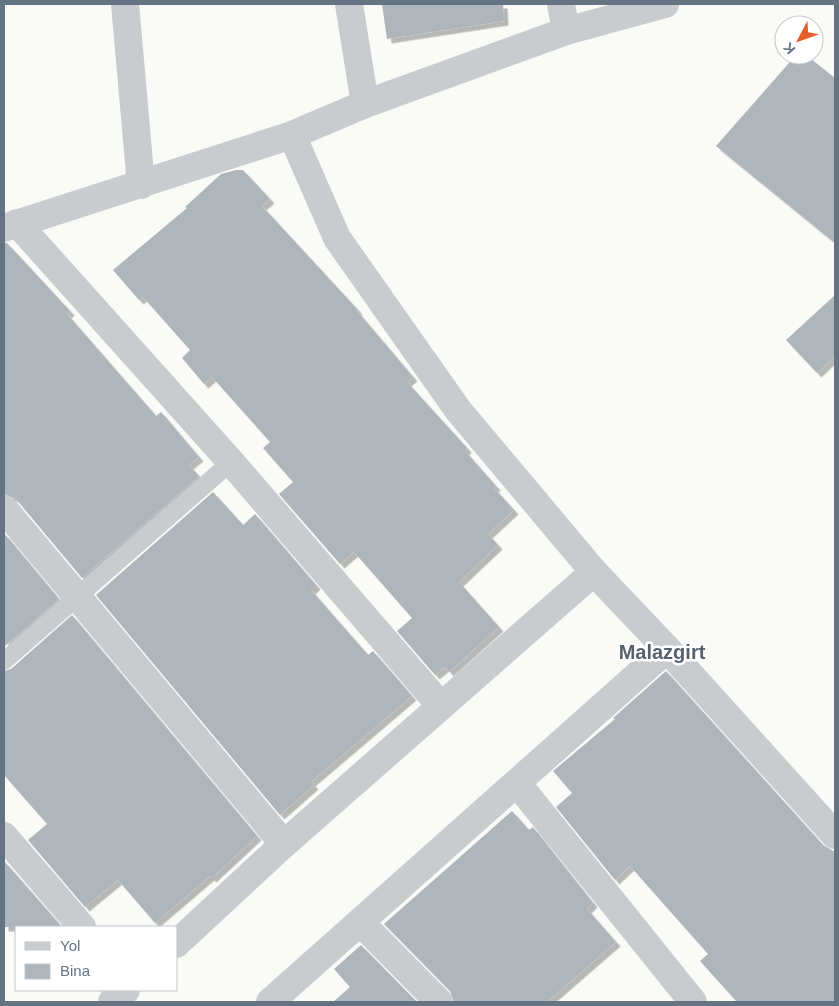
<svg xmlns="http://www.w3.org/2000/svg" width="839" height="1006" viewBox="0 0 839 1006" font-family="Helvetica,sans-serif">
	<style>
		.building { fill: #aeb6bc; filter: url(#shadow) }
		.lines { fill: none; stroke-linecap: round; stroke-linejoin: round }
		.service { stroke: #c8cccf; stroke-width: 18 }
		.minor { stroke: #c8cccf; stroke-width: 28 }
		.labels { text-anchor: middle; stroke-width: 5; stroke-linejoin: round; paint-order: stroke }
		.district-label { font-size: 20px; font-weight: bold; fill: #56626e; stroke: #fff }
	</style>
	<defs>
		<filter id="shadow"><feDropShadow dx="4.5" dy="4.5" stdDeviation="0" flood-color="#0004"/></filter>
	</defs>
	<rect width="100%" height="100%" fill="#fafaf7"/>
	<!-- building -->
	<g class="building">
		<path d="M382,4H503L504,21L387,39Z"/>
		<path d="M796,55H806L835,78V243L716,146Z"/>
		<path d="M236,170H243L270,199L262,206L358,310L357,311L413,377L407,382L467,448L465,451L496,486L494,488L514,510L488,534L498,545L459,582L499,627L449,672L445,667L435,675L397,631L412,618L354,552L340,564L279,494L293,482L263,448L270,442L212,377L204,384L182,358L190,350L143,297L139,300L113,270L187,208L185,207L221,174Z"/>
		<path d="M4,243H7L70,311L67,314L156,416L161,412L199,457L189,465L199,476L82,578L16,499L4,494Z"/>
		<path d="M835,295V356L817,373L786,340Z"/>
		<path d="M213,492L243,525L255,514L316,585L311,590L368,655L373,651L412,696L311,782L314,785L280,815L96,595Z"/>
		<path d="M4,533L59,599L4,647Z"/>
		<path d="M72,615L257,836L212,878L210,876L155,923L118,880L85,907L28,840L47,824L4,775V671L11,669Z"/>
		<path d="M666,671L823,845L835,852V1002H737L700,961L708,954L630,866L615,880L556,807L572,793L553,771L615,719L613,718Z"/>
		<path d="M512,811L529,830L533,827L593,903L587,909L616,942L547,1002H454L450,991L384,924Z"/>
		<path d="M4,861L62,927H4Z"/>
		<path d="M361,945L417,1002H333L350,987L334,969Z"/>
	</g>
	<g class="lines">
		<!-- service -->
		<path class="service" d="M4,661L231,462"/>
		<!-- minor -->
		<g class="minor">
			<path d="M125,4L141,185"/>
			<path d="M349,4L365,104"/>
			<path d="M561,4L566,31"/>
			<path d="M292,135L337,238L458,410L594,572L667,649L835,835"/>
			<path d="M17,223L231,462L441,706"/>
			<path d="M4,228L292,135L365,104L566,31L665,4"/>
			<path d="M4,509L284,844"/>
			<path d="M517,783L693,1002"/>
			<path d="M4,836L82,927"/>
			<path d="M360,922L439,1002"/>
			<path d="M176,944L284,844L594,572"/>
			<path d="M112,1002L126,990"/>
			<path d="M270,1002L667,649"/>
		</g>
	</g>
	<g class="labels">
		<!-- district labels -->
		<g class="district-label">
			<text x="662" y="659">Malazgirt</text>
		</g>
	</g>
	<!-- border -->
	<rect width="839" height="1006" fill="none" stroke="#647483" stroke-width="10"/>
	<!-- legend -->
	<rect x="15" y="926" width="162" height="65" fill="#ffffff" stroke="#c1c7cd"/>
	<rect x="25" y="942" width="25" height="8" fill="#c8cccf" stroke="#c1c7cd"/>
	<text x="60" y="951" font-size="15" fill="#647483">Yol</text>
	<rect x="25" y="964" width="25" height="15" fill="#aeb6bc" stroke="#c1c7cd"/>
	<text x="60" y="976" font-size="15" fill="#647483">Bina</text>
	<!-- north arrow -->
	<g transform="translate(799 40) rotate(229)"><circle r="24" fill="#ffffff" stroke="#c1c7cd"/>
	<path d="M0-4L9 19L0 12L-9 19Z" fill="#e95d28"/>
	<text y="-8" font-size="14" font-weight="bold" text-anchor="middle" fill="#647483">K</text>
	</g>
</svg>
